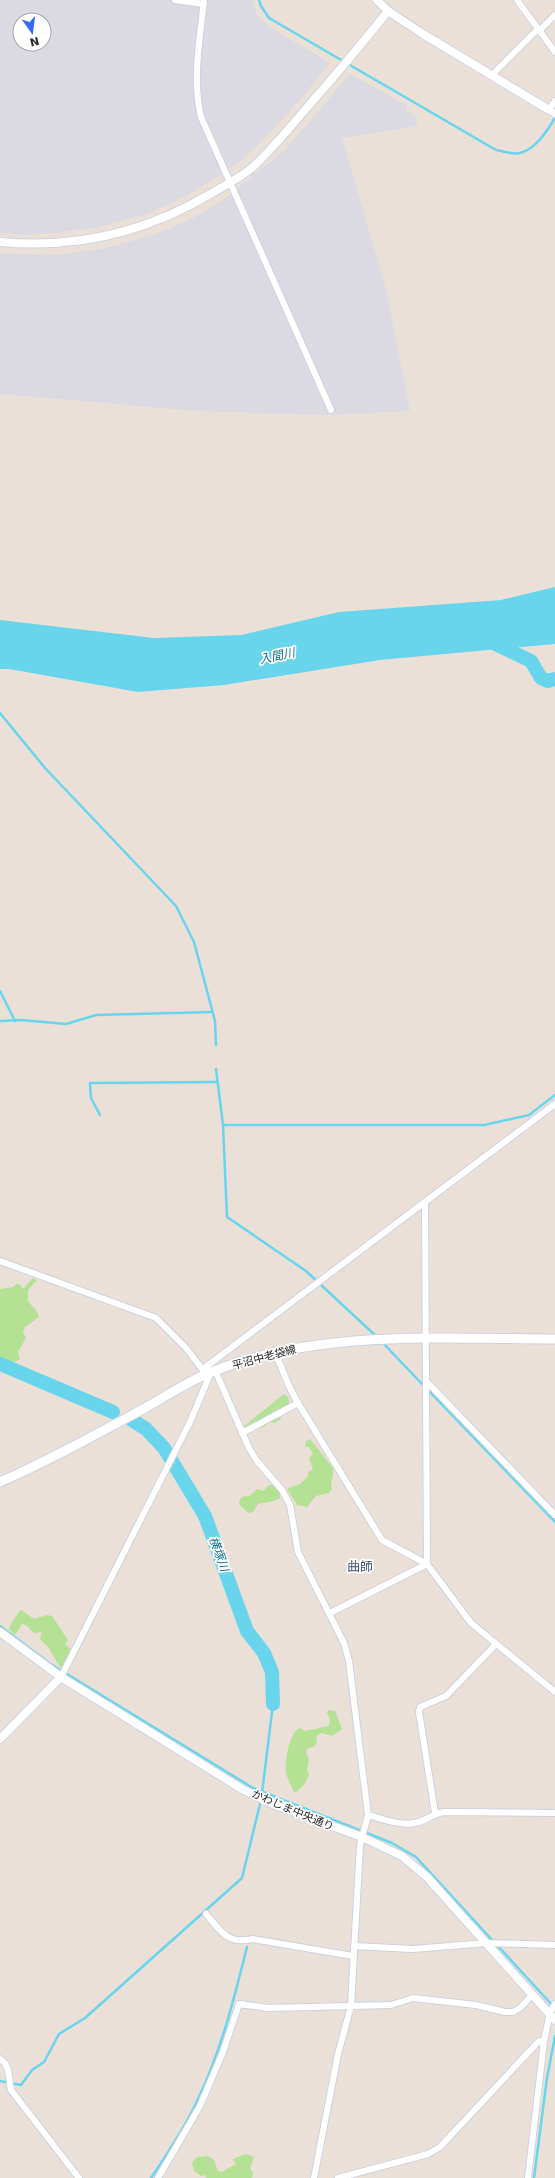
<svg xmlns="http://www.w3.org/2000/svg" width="555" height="2178" viewBox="0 0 555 2178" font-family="'DejaVu Sans','Noto Sans JP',sans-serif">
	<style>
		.industrial { fill: #dbd9e2; fill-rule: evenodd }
		.green { fill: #b4e193 }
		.water { fill: #69d5ed }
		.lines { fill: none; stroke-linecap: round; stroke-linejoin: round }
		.stream { stroke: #69d5ed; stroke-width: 2.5 }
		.river { stroke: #69d5ed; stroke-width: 14 }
		.minor-casing { stroke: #cdd2e0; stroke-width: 8 }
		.tertiary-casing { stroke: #cdd2e0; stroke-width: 10 }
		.secondary-casing { stroke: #cdd2e0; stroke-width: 11 }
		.minor { stroke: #fff; stroke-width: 6 }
		.tertiary { stroke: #fff; stroke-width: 8 }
		.secondary { stroke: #fff; stroke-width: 9 }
		.labels { text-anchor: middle; stroke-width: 3.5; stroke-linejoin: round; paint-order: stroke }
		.street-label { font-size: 11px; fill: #272727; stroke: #fff }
		.water-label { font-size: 12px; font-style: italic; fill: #0d7194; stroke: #fff }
		.quarter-label { font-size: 13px; fill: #485476; stroke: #fff }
	</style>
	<rect width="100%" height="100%" fill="#eae0d8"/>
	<!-- industrial -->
	<g class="industrial">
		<path d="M0,0H253L257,15L268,26L330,63L292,109L261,142L237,164L183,198L146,214L99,227L54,233L25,235L0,233ZM20,20H44V44H20Z"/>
		<path d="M350,74L407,105V111L415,116L418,124L414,127L342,138L385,285L410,411L327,415L198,411L0,394V253L58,255L106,248L156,234L193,218L223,200L286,149Z"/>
	</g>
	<!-- green -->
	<g class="green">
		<path d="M33,1278L37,1280L28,1290V1301L38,1313L39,1317L25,1327L23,1332L26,1338L18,1352L20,1359L13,1363V1366L10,1369L5,1365L0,1368V1289L13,1287L16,1284H19L23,1289Z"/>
		<path d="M284,1394L288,1397L290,1409L281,1413L280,1420L274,1423L270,1422L264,1427L247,1429L244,1426Z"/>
		<path d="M310,1439L333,1468C334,1476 330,1481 332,1489L329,1493L316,1496L307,1507L297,1505L287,1489L300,1484L308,1476V1472L313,1470L309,1458L313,1454L309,1447H305L306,1441Z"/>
		<path d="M269,1485H273L280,1493V1498L274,1501L258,1504L253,1512L248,1513L239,1504L240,1499L245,1496H250L257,1489L263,1491Z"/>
		<path d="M21,1610L34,1619L47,1615L52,1616L68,1640L65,1644L70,1648L69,1652L71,1654L67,1667L62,1668C56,1662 53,1655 49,1648C47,1644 42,1643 40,1638L42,1632L34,1633L26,1625L22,1624L15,1635L9,1629C10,1626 18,1612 21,1610Z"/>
		<path d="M328,1710L335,1711L342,1729L332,1736L322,1733L316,1736L317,1742L315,1746L308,1748L306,1752L309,1760L307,1769L309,1775L304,1785L295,1793C293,1791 287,1777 286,1773C284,1763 290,1730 300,1728L305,1731L329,1726L330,1718L327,1713Z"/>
		<path d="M246,2154L254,2157L250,2168L253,2173L252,2178H206L205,2175L201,2176L194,2171L192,2163L197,2157L208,2156L214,2160L218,2171L222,2172L236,2164L233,2159Z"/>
	</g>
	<!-- water -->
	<path class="water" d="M555,587V644L380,660L224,685L138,692L9,669H0V620L154,638L241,635L339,612L501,600Z"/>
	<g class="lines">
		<!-- stream -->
		<g class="stream">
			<path d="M259,0L261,6L269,18L496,150C503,151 513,155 520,153C536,149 547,131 555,118"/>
			<path d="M0,713L45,768L176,906L194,942L215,1021L216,1045"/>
			<path d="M0,991L15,1021"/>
			<path d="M0,1021L21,1020L66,1024L96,1015L212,1012"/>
			<path d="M216,1069L223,1125L227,1217L306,1271L377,1337"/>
			<path d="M100,1115L91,1098L90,1083L217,1082"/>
			<path d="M223,1125H484L529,1115L555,1095"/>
			<path d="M382,1342L424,1386"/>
			<path d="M428,1390L555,1522"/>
			<path d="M0,1626L49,1663L253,1788L392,1843L416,1857L493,1941"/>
			<path d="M262,1793L273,1704"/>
			<path d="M497,1945L553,2006"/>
			<path d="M0,2081L21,2085L32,2070L44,2062L59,2034L85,2018L242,1878L261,1800"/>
			<path d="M151,2178C168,2153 186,2126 198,2099C221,2051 234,1999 247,1947"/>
			<path d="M534,2178L547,2078L555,2036"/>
		</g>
		<!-- river -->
		<g class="river">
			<path d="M487,640L531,661L541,678L548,681L555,679"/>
			<path d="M0,1364L113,1412"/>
			<path d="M132,1420L146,1429L164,1448L205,1516L247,1631L264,1653L272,1672L273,1704"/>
		</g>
		<!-- minor casing -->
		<g class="minor-casing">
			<g id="minor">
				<path d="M175,0L204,4"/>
				<path d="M204,0C200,39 192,79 201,117L331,410"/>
				<path d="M517,0L555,52"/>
				<path d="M539,31L555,15"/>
				<path d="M491,76L538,29"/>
				<path d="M555,101L549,110L555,114"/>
				<path d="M0,1261L156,1318L186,1348L205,1373"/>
				<path d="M275,1352L289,1386L298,1403L382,1540L427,1564L471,1623L555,1692"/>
				<path d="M203,1369L555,1104"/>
				<path d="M215,1370L249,1448L257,1461L282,1490L290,1505L298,1552L344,1643L349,1661L368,1815L360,1845L351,2006L338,2054L314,2178"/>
				<path d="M426,1381L555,1515"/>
				<path d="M242,1433L298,1403"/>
				<path d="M330,1613L427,1564L425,1203"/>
				<path d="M61,1677L190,1422L211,1372"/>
				<path d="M435,1813L419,1712L420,1707L446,1696L496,1644"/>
				<path d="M368,1815C382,1819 401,1826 415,1823C426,1821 433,1813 445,1812L555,1813"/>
				<path d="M206,1914C221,1931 227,1945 253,1939L353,1956"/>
				<path d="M354,1946L413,1949L487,1943L555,1945"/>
				<path d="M0,2059L5,2063L8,2070L11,2090L79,2178"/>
				<path d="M158,2178L200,2106L223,2052L239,2004L268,2008L391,2005L413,1998L476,2005L505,2012H513L520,2008L533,1994"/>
				<path d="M338,2178L428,2154L440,2147L539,2041H544"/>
				<path d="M528,2178L544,2041L550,2013L555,2004"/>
			</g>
		</g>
		<!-- tertiary casing -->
		<g class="tertiary-casing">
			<g id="tertiary">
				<path d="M377,0L388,11L423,34L549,110"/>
				<path d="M0,242C75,249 147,232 212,193C226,185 241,177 253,167C271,150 288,130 304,111C333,78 361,45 388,11"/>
				<path d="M0,1632L61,1677L242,1789L270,1803L362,1837L402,1856L427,1877L555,2020"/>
				<path d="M0,1739L61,1677"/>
			</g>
		</g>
		<!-- secondary casing -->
		<g class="secondary-casing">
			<path id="secondary" d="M0,1482C50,1460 97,1434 145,1408C168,1395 190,1380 214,1371C319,1329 444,1339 555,1339"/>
		</g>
		<!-- minor -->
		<use href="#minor" class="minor"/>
		<!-- tertiary -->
		<use href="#tertiary" class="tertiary"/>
		<!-- secondary -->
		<use href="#secondary" class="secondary"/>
	</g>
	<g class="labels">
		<!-- street labels -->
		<g class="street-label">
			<text transform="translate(264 1357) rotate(-15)" y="4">平沼中老袋線</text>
			<text transform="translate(293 1810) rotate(23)" y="4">かわじま中央通り</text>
		</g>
		<!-- water labels -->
		<g class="water-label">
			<text transform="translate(277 656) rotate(-12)" y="4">入間川</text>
			<text transform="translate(219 1554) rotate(70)" y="4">横塚川</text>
		</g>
		<!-- quarter labels -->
		<g class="quarter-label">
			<text x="360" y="1571">曲師</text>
		</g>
	</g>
	<!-- north arrow -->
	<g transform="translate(32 32) rotate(166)"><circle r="19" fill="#ffffff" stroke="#a9a9a9"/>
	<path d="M0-3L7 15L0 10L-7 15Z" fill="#356af9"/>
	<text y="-6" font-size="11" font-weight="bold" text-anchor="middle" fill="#272727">N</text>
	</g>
</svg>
